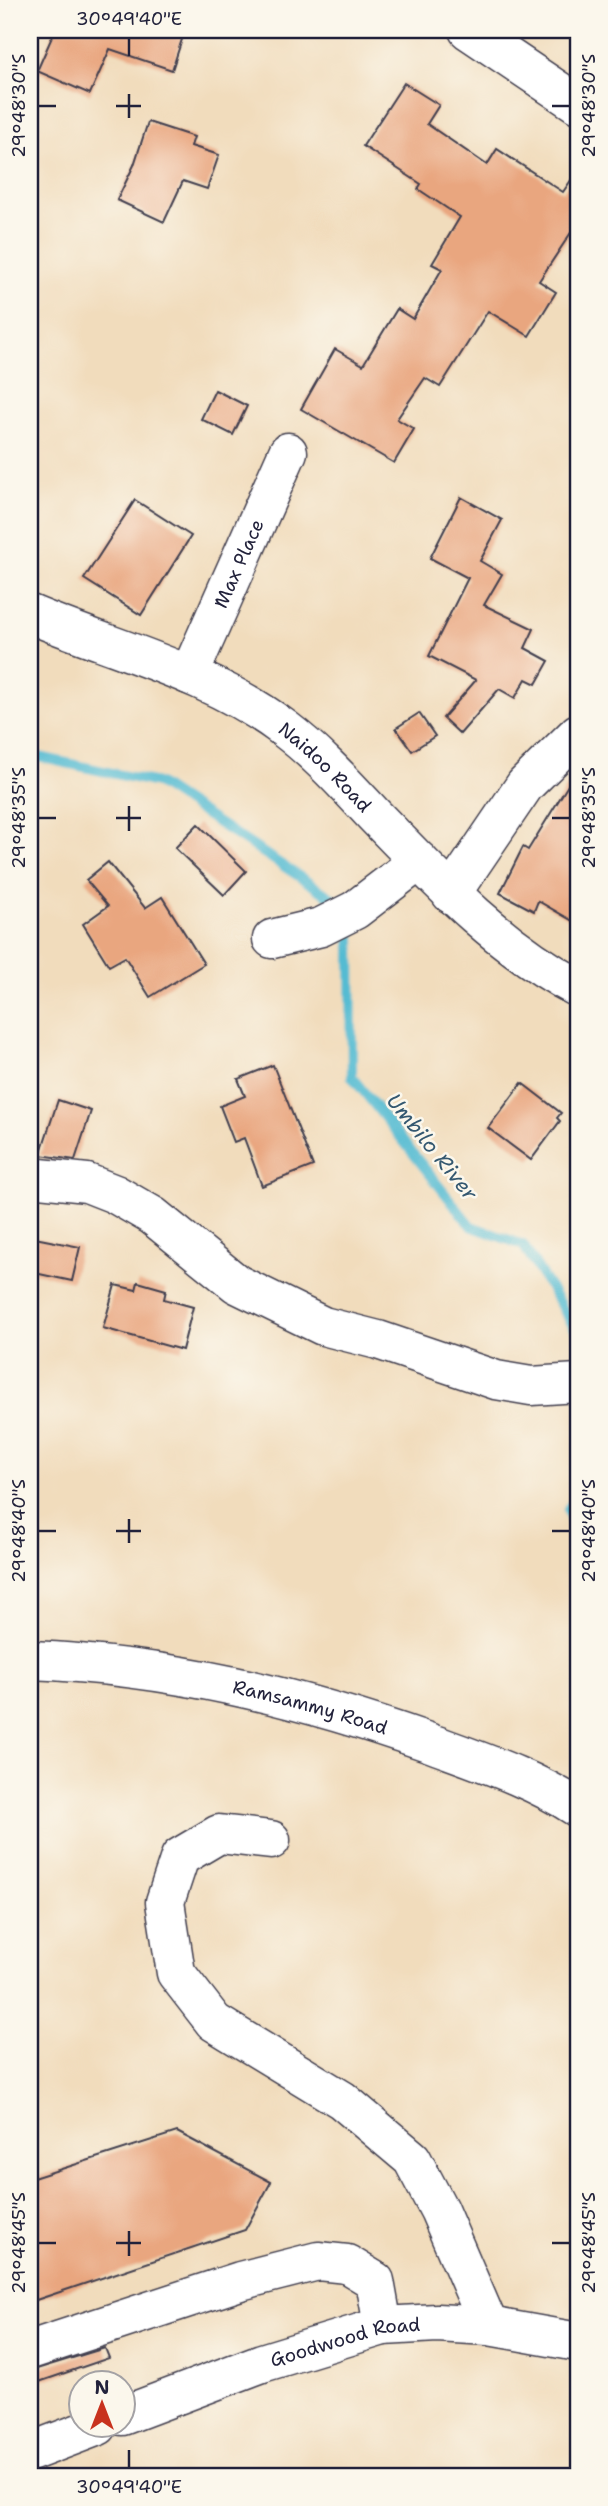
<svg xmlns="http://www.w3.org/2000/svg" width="608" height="2506" viewBox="0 0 608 2506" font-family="'Shantell Sans',sans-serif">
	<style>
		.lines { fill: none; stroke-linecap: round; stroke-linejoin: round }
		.stream { stroke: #54bbd2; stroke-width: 10 }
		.building { fill: #e9a67f }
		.minor-casing { stroke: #413e4e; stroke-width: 41 }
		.minor { stroke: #fff; stroke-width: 38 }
		.ticks { fill: none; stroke: #22223b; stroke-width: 2.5 }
		.labels { text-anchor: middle; stroke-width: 5; stroke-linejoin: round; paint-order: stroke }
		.street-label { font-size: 19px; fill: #22223b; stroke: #fbf7ec }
		.water-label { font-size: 21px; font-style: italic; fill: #345870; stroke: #fbf7ec }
		.neatline { fill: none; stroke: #22223b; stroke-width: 2.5 }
		.ticks-label { font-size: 18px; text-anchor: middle; fill: #22223b }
	</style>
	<rect width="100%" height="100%" fill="#fbf7ec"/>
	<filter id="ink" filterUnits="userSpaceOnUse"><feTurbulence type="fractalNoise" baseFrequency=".0143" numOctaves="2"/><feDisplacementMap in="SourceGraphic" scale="14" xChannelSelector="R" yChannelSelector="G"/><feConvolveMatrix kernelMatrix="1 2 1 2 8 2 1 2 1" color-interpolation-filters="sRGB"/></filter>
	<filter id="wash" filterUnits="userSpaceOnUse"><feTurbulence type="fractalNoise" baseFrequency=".00686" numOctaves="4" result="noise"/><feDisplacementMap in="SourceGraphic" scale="28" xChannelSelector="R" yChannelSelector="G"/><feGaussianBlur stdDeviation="1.57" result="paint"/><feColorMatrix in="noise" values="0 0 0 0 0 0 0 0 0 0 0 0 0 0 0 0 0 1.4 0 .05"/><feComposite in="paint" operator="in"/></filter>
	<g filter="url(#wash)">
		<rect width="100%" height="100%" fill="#f1dcbc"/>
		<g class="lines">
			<!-- stream -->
			<g class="stream">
				<path d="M30,755L157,783L332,898"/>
				<path d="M351,937L352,1077L471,1226L523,1245L578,1333"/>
				<path d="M578,1496L568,1509L578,1542"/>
			</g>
		</g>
		<g id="blocks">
			<!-- building -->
			<g class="building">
				<path d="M55,30H185L172,70L110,49L90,94L37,71Z"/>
				<path d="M404,83L439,105L427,124L487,165L497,149L563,192L578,170V222L539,281L556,292L529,336L488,311L440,387L425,378L397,419L414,429L394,463L301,409L335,349L363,365L397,309L413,319L442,269L432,264L460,217L418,189L421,184L363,146Z"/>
				<path d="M148,122L194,137L191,146L219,155L207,189L183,181L164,222L117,200L134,165Z"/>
				<path d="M215,390L247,406L233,435L201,419Z"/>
				<path d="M461,497L502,520L480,561L502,574L484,605L534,629L525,648L549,661L536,684L526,679L515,698L499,689L460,734L443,718L476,680L429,656L468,578L430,558Z"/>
				<path d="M135,500L191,536L141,615L84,579Z"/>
				<path d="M419,713L435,736L412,751L396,728Z"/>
				<path d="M578,769V924L538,901L534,911L500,893L523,847L528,850Z"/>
				<path d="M198,824L246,871L224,895L175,848Z"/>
				<path d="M108,862L145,908L162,897L204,964L150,997L125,957L109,966L83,924L108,906L86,880Z"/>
				<path d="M273,1065L313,1166L262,1186L244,1138L234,1142L220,1106L245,1096L238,1079Z"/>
				<path d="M522,1083L561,1113L557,1118L560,1121L531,1160L488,1128Z"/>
				<path d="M58,1100L91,1111L75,1160L40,1155Z"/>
				<path d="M30,1237L80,1247L72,1281L30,1272Z"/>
				<path d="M138,1282L166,1290L164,1299L193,1307L182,1350L103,1328L115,1285L136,1290Z"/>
				<path d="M177,2132L271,2182L245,2230L30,2302V2179Z"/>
				<path d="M105,2348L109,2358L30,2385V2371Z"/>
			</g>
		</g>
	</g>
	<g filter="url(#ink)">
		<use href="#blocks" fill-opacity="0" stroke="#413e4e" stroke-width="2"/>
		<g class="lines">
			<!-- minor casing -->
			<g class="minor-casing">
				<g id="minor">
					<path d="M468,30L578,104"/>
					<path id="s1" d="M30,614C115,650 210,672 285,729C318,754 345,784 373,814C436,879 497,945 578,988"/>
					<path id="s2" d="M189,675L288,452"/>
					<path d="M451,894L525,785L578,733"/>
					<path d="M272,939L321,927L355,910L419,861"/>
					<path d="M30,1177L87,1183L115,1194L153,1216L237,1284L323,1326L378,1340L496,1380L531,1386L578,1383"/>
					<path id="s3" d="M30,1660C172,1666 294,1695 428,1742C479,1761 532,1778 578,1808"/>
					<path d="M271,1840L219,1834L180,1857L165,1902L176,1973L214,2022L342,2100L412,2159L439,2210L489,2326"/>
					<path d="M30,2350L240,2281L318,2261L347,2264L375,2281L383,2326"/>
					<path id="s4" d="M122,2416L262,2363L383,2326L437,2323L489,2326L578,2342"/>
					<path d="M30,2452L98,2426"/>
				</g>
			</g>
			<!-- minor -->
			<use href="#minor" class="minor"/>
		</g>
	</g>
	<!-- ticks -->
	<path class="ticks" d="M129,38V56M129,94V118M38,106H56M116,106H141M552,106H570M129,806V831M38,818H56M116,818H141M552,818H570M129,1519V1543M38,1531H56M116,1531H141M552,1531H570M129,2231V2256M38,2243H56M116,2243H141M552,2243H570M129,2450V2468"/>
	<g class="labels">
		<!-- street labels -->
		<g class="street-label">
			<text dy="7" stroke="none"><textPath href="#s2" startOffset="122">Max Place</textPath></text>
			<text dy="7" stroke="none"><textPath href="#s1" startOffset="336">Naidoo Road</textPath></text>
			<text dy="7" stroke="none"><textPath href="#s3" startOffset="285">Ramsammy Road</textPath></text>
			<text dy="7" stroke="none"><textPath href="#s4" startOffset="236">Goodwood Road</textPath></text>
		</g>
		<!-- water labels -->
		<g class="water-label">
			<text transform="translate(432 1147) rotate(51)" y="7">Umbilo River</text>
		</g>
	</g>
	<!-- margin -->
	<rect width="608" height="2506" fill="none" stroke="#fbf7ec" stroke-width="77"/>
	<!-- north arrow -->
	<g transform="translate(102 2404)"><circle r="33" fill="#fbf7ec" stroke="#a4a2a5" stroke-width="2"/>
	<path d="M0-5L12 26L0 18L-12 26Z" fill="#c8321e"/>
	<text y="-10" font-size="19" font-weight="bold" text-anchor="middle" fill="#22223b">N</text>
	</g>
	<rect x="38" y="38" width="532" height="2430" class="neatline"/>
	<g class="ticks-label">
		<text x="129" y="25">30°49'40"E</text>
		<text transform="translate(19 106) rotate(-90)" y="6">29°48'30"S</text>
		<text transform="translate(589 106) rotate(-90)" y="6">29°48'30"S</text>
		<text transform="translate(19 818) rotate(-90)" y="6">29°48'35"S</text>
		<text transform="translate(589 818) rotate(-90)" y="6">29°48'35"S</text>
		<text transform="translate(19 1531) rotate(-90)" y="6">29°48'40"S</text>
		<text transform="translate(589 1531) rotate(-90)" y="6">29°48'40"S</text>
		<text transform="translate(19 2243) rotate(-90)" y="6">29°48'45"S</text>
		<text transform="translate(589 2243) rotate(-90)" y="6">29°48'45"S</text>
		<text x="129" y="2493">30°49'40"E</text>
	</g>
</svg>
